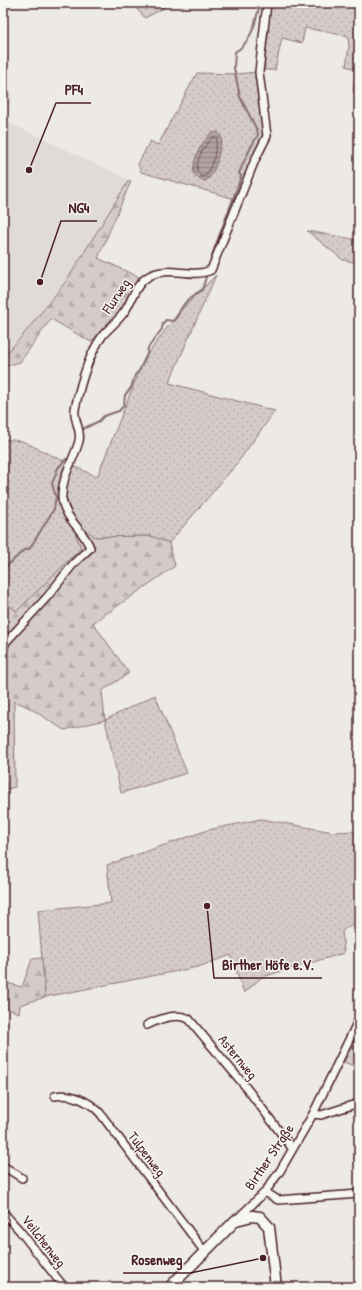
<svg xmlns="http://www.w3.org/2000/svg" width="362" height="1290" viewBox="0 0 362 1290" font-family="'Patrick Hand',sans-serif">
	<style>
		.built { fill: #e0dad8 }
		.grass { fill: url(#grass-dots); stroke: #8f757a }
		.forest { fill: url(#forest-firs); stroke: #8f757a }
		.water { fill: url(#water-rules); stroke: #886e73 }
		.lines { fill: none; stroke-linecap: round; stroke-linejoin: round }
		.shore { stroke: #73535b; stroke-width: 1 }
		.stream { stroke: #886e73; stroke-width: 2 }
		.street-casing { stroke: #4a1f2b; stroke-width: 10 }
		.secondary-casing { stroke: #4a1f2b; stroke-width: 13 }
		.street { stroke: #f6f6f2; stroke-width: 7 }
		.secondary { stroke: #f6f6f2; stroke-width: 10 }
		.labels { text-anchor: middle; stroke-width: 3; stroke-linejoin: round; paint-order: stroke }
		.street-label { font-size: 14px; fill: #4a1f2b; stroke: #f6f6f2 }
		.leader { fill: none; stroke: #4a1f2b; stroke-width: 1.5 }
		.callout-dot { fill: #4a1f2b; stroke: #f6f6f2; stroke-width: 1.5 }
		.callout-label { font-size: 15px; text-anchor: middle; font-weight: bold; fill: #4a1f2b; stroke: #f6f6f2; stroke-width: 3; stroke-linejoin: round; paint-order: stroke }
	</style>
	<defs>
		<pattern id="grass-dots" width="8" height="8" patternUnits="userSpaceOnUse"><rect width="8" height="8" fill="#d4cbca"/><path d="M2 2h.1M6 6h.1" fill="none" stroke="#b8aeae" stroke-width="1.8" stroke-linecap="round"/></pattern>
		<pattern id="forest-firs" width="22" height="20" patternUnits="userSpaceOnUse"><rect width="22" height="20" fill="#d4cbca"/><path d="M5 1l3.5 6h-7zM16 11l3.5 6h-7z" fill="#b8aeae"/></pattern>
		<pattern id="water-rules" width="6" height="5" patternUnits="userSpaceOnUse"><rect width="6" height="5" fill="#b1a2a3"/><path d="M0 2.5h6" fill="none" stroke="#928385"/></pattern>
	</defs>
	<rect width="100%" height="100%" fill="#ece9e6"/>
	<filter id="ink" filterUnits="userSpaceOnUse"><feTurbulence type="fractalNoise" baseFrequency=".025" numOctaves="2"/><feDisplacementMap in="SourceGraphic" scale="8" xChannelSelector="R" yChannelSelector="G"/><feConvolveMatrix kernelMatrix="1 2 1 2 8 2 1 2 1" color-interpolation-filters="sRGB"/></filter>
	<g filter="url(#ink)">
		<!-- built -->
		<path class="built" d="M3,76L12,97L6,121L129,180L67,280L23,335L3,356Z"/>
		<!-- grass -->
		<g class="grass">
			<path d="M131,3H152L164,8L145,18Z"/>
			<path d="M269,3H359V94L353,92L355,69L346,66L349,46L348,36L305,28L302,43L282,38L275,70H264L268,34Z"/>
			<path d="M256,72L264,136L235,199L141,172L138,164L150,141L158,145L197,73L237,74Z"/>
			<path d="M307,231L359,240V263L343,260Z"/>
			<path d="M216,275L169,383L275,411L235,466L169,543L151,536L95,537L17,611L3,602V439L22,441L97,477L144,359L178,313Z"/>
			<path d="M155,695L187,773L121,793L105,720Z"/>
			<path d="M261,819L333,832L359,831V919L342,931L344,953L262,977L244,993L231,955L198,967L45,997L38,910L111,903L107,865L208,830Z"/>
		</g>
		<!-- forest -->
		<g class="forest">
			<path d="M129,180L131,181L98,258L139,277L122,309L91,342L51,319L20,362L3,367V357L23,335L67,280Z"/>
			<path d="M83,528L95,537L151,536L169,543L175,566L93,623L129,673L102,691L105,720L64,730L30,708L14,701L15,787L3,790V602L17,611L81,548L75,533Z"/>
			<path d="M42,958L45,997L20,1005L19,1013L3,1007V982L22,987L32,959Z"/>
			<path d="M359,1031V1068L344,1062Z"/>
		</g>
		<!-- water -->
		<path class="water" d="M218,132L222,138C219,152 217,172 206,181L200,180L193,173C194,156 200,145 211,133Z"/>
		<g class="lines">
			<!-- shore -->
			<path class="shore" d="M213,137H216L217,139L214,158L207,175L202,177L197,171C197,157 203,147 213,137Z"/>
			<!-- stream -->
			<g class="stream">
				<path d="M212,255L240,180L241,176L239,173C245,159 250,147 258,135L257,130L240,97L234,68L235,52C252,42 256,21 260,3"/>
				<path d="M83,429L99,421L104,416L119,411L124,405L125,395L131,388L135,375L139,371L147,354L148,348L162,329L163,323L166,320L174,321C179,317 178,312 182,307C186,301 196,293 202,290L206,277"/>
				<path d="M3,574L4,569L23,551L30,548L54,509L56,497L52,484L58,468L66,459"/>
			</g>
			<!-- street casing -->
			<g class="street-casing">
				<g id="street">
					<path d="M3,648L6,642L48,596L74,563L90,548C85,531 64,519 62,498C61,477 74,460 79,441C82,429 73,421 75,409C80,385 88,355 103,335C110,327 119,320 125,311C133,299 135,284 149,276C169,265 191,279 211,270L255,160L267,136L259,72L267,3"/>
					<path d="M147,1025C159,1019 176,1012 189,1019L245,1086L292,1148"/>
					<path d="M55,1096C72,1093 89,1101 100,1113L204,1251"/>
					<path d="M313,1114L321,1115L359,1103"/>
					<path d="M3,1166L22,1178"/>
					<path d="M265,1192L278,1200L359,1194"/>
					<path d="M3,1212L20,1231L64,1287"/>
					<path d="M236,1220L265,1192L280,1171L313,1114L359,1019"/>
				</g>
			</g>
			<!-- secondary casing -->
			<g class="secondary-casing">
				<path id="secondary" d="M170,1287L236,1220L252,1216L260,1217L269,1227L276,1287"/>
			</g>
			<!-- street -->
			<use href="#street" class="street"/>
			<!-- secondary -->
			<use href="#secondary" class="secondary"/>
		</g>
	</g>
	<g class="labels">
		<!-- street labels -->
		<g class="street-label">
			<text transform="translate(116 296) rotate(-56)" y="5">Flurweg</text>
			<text transform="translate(238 1057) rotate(51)" y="5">Asternweg</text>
			<text transform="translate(147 1154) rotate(53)" y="5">Tulpenweg</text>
			<text transform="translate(269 1157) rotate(-56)" y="5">Birther Straße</text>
			<text transform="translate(44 1241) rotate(52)" y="5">Veilchenweg</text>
		</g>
	</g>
	<!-- callouts -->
	<path class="leader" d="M29 170L56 103H91M40 282L61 221H97M207 906L214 978H322M263 1258L190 1273H123"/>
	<g class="callout-dot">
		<circle cx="29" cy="170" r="4"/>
		<circle cx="40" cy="282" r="4"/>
		<circle cx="207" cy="906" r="4"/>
		<circle cx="263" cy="1258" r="4"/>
	</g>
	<g class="callout-label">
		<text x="74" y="95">PF4</text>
		<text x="79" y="213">NG4</text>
		<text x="268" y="970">Birther Höfe e.V.</text>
		<text x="157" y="1265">Rosenweg</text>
	</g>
	<!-- margin -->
	<rect width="362" height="1290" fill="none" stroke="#f6f6f2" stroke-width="16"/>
	<rect x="8" y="8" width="346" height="1274" fill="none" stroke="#4a1f2b" stroke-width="1.5" filter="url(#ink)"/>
</svg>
